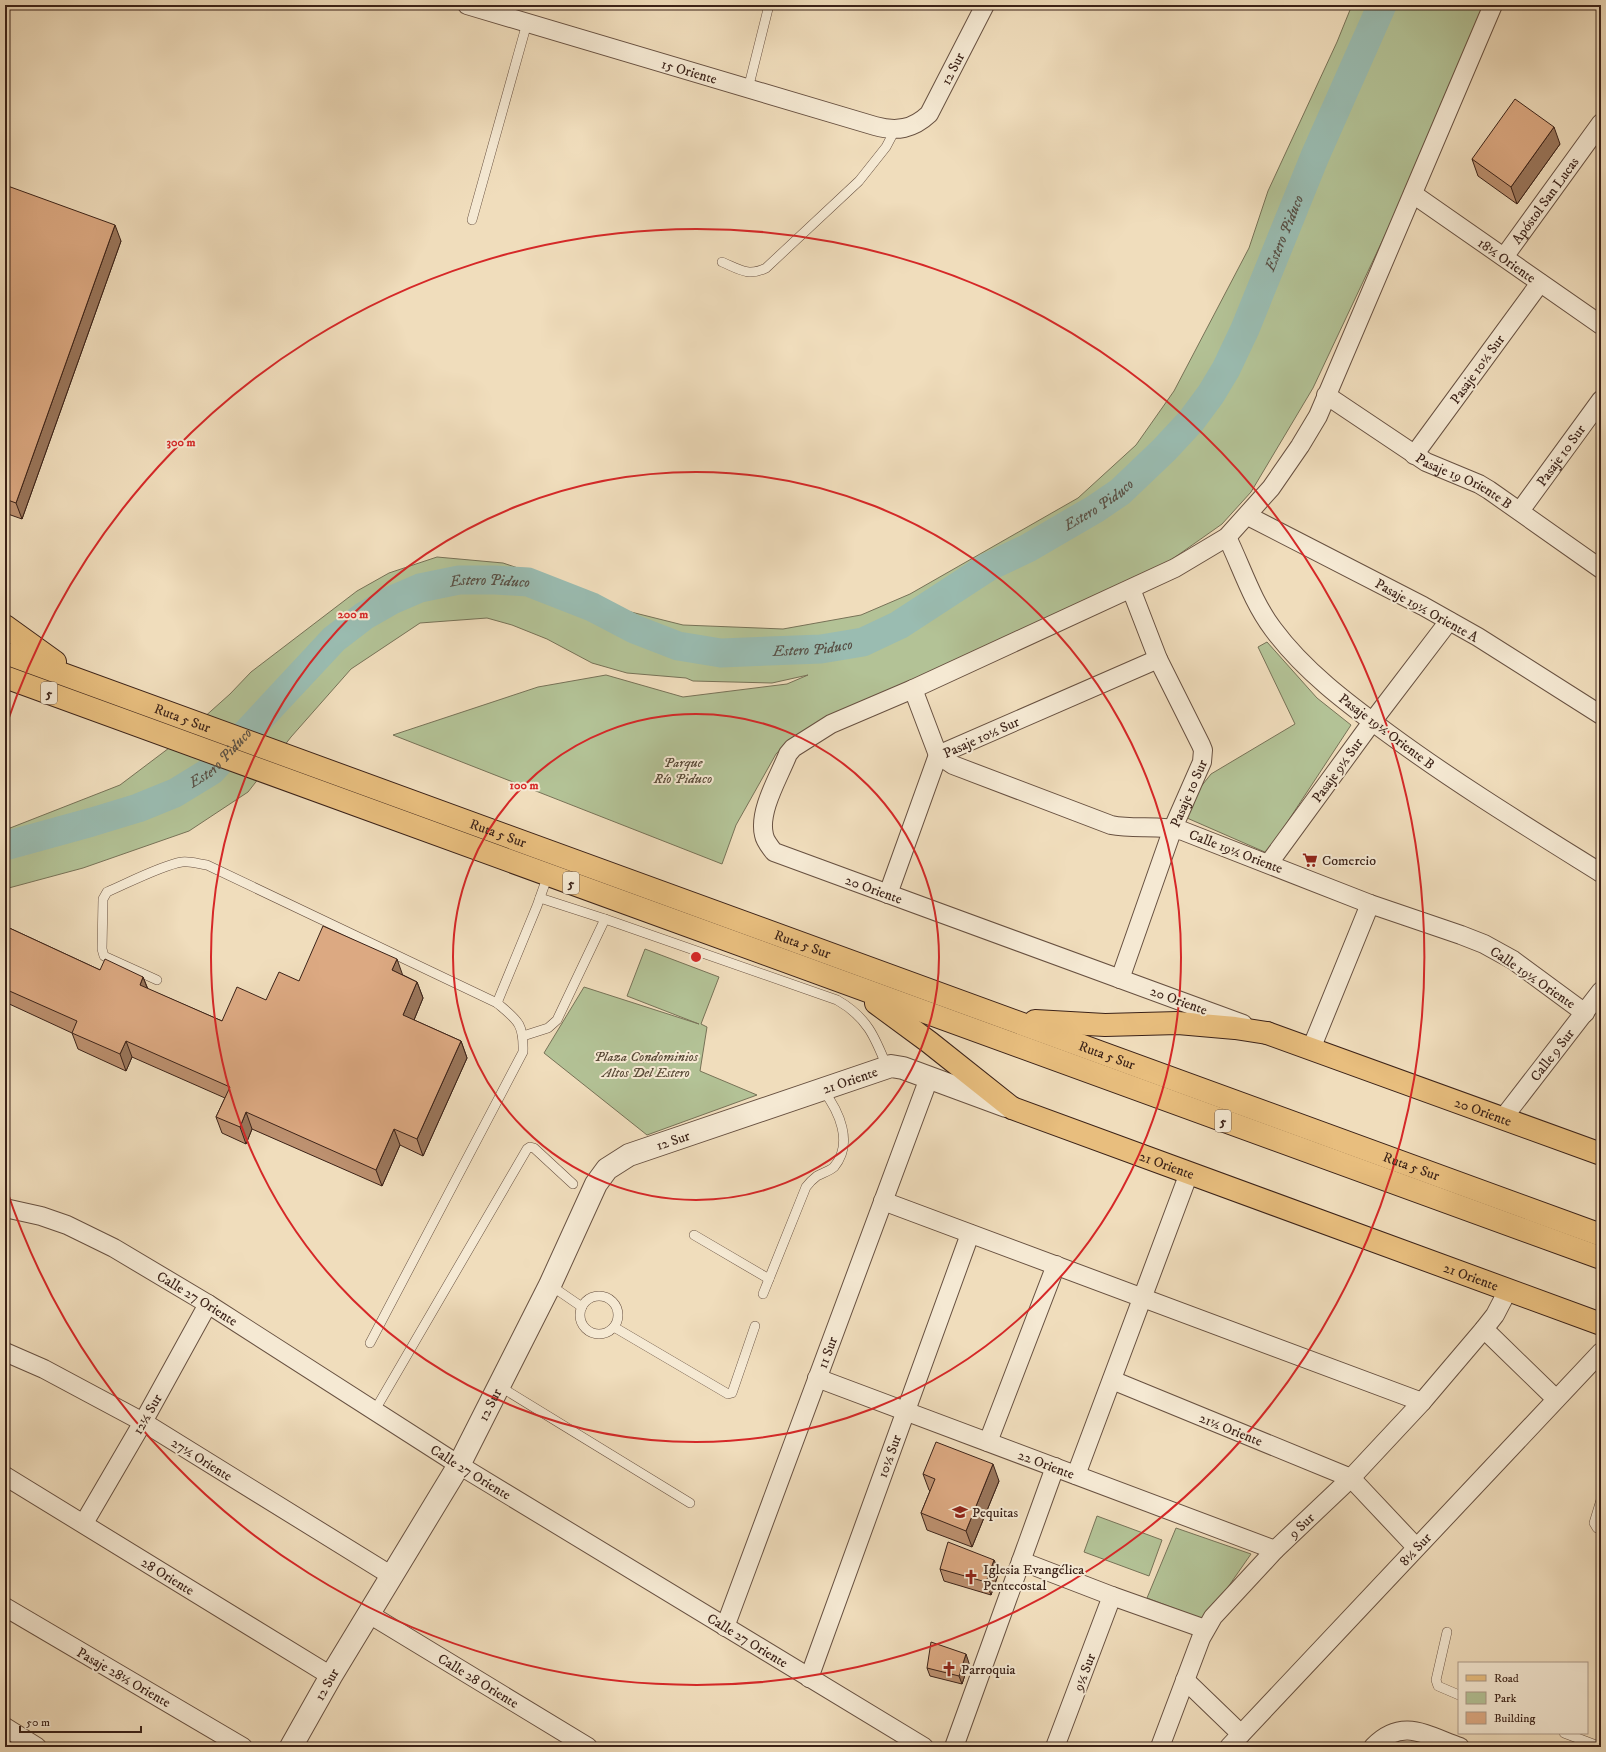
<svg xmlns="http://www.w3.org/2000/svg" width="1606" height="1752" viewBox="0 0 1606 1752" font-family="'IM FELL DW Pica',serif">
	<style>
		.green { fill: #b3c296; stroke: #777257 }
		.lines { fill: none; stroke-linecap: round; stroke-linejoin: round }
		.river { stroke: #9abcb1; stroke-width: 29 }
		.service-casing { stroke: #685141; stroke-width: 10 }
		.minor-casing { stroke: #685141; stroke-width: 20 }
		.tertiary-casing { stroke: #685141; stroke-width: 24 }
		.primary-casing { stroke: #3b2218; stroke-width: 24 }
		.motorway-casing { stroke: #3b2218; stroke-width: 24 }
		.service { stroke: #f5e9d3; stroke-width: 9 }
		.minor { stroke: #f5e9d3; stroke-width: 18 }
		.tertiary { stroke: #f5e9d3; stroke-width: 22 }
		.primary { stroke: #e8be7e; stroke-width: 22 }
		.motorway { stroke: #e8be7e; stroke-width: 22 }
		.wall { fill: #bd9170; stroke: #3b2218 }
		.shaded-wall { fill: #9a765b; stroke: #3b2218 }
		.building { fill: #dca982; stroke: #3b2218 }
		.ring { fill: none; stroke: #d62828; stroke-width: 2 }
		.labels { text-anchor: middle; stroke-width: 4; stroke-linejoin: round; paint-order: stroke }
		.shield { fill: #f5e9d3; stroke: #735e50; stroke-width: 1 }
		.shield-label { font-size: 13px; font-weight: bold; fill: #3b2218 }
		.street-label { font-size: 14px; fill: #3b2218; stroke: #f5e9d3 }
		.park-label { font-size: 14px; font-style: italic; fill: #594a38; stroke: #f5e9d3 }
		.poi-label { font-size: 14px; fill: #3b2218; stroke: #f5e9d3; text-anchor: start }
		.water-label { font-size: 15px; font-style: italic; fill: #585046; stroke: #f5e9d3 }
		.centre { fill: #d62828; stroke: #f5e9d3; stroke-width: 2 }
		.ring-label { font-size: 12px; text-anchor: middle; font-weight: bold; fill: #d62828; stroke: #f5e9d3; stroke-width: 4; stroke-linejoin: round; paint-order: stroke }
	</style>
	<rect width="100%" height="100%" fill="#f0ddbc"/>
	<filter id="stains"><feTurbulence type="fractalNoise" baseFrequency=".005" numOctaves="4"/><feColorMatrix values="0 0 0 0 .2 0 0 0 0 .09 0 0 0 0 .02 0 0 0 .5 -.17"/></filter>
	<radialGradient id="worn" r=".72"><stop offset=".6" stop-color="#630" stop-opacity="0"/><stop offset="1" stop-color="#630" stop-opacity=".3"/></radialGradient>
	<!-- green -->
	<g class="green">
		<path d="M1352,5H1486L1411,180L1313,388L1251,492L1222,524L1137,584L834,716L787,742L776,754L736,825L722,864L393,735L538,687L606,675L683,697L787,684L808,675L772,683L693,681L686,678L627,673L592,663L547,639L512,625L487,618L420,623L351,669L291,737L248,792L189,831L83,868L5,889V830L120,785L173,745L230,694L251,672L357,591L389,573L437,557L503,563L539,575L611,607L683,625L783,629L861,615L910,594L1078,498L1136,445L1174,391L1249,248L1268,191L1337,42Z"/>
		<path d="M1267,642L1317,698L1351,725L1267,853L1187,818L1192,798L1211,774L1295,724L1258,647Z"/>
		<path d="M645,949L719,977L701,1024L707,1027L700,1071L757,1095L647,1135L544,1053L584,987L699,1024L627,996Z"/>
		<path d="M1097,1516L1162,1540L1149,1576L1084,1552Z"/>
		<path d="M1176,1528L1251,1554L1205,1620L1147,1598Z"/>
	</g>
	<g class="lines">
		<!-- river -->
		<path class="river" id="s1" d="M5,846L92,822L138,808L175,793L211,771L334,639L364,616L392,600L420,588L459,580H495L528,582L592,607L634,629L678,646L721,653L821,649L863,642L899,625L988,567L1028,548L1095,509L1120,492L1164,450L1191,421L1211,394L1226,369L1245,329L1315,156L1382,5"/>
		<!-- service casing -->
		<g class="service-casing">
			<g id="service">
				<path d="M748,89L769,5"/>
				<path d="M472,220L527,23"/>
				<path d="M722,262C739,269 748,277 766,268L859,181L886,147L895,130"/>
				<path d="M540,898L605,919L837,1000C867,1017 875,1037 887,1067"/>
				<path d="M157,980L104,956L102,949L103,899L107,892C126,884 162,865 182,862C190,861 199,864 207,865L497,1003C517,1020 524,1023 523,1052L370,1343"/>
				<path d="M497,1003L537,906L548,875"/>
				<path d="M523,1036L548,1028L557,1020L605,919"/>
				<path d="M694,1235L769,1279"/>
				<path d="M550,1285L582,1307"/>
				<path d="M763,1294L806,1187C809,1183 813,1179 817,1176C822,1173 830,1171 834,1167C854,1143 839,1111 823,1090"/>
				<circle cx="599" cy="1315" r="19"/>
				<path d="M614,1327L728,1394L732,1393L755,1326"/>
				<path d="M499,1386L690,1503"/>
				<path d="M375,1410L527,1149L530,1147L534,1148L573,1184"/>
				<path d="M1601,1500L1594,1523L1597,1528L1601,1530"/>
				<path d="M1447,1632L1436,1680L1438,1686L1459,1695"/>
				<path d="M1564,1733L1601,1747"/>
			</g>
		</g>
		<!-- minor casing -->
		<g class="minor-casing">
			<g id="minor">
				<path id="s2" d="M467,5L875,126C897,132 913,129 929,114L985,5"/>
				<path d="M1413,194L1601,325"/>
				<path id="s3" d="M1504,257L1601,123"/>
				<path id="s4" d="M1326,395L1426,462L1479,484L1489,490L1601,569"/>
				<path d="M1414,455L1540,283"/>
				<path id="s5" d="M1520,511L1601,400"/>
				<path d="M1248,516L1423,606L1478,637L1601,715"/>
				<path d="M1227,537C1242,568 1252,601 1273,629C1304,671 1347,703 1389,734C1457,784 1529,828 1601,873"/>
				<path d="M913,689L938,755L953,765L1111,825C1135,830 1159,824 1183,831L1370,904L1461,935L1484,944L1513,960L1585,1013"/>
				<path d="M1269,863L1372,722L1449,621"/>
				<path d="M888,894L938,755L1158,659"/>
				<path id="s6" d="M1120,979L1173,828L1202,762L1203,750L1201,745L1158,659L1131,589"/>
				<path d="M1243,1024L774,852C770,847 765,841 764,835C758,811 779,777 788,754L793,748L831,724L913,689L1175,568L1227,537L1271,488L1300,446L1318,416L1493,5"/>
				<path d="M1311,1049L1370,904"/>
				<path id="s7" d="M1503,1118L1601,991"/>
				<path d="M883,1201L1422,1402"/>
				<path id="s8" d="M5,1208L41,1216L67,1225L114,1248L208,1304L459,1465L924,1747"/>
				<path d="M1484,1329L1556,1399"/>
				<path d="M5,1352L44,1369L143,1422L392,1576"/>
				<path id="s9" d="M817,1378L1275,1550"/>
				<path d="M1112,1380L1351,1478L1416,1547"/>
				<path d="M988,1442L1056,1265"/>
				<path d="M1076,1475L1189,1173"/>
				<path id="s10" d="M5,1476L331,1676"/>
				<path d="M84,1523L143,1422L208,1304"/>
				<path d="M1021,1561L1112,1596L1205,1629"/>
				<path d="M5,1607L243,1747"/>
				<path id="s11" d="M369,1614L588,1747"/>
				<path id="s12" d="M725,1627L929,1078"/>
				<path d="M809,1678L970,1234"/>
				<path d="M1185,1680L1241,1734"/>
				<path d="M5,1727L37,1747"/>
				<path d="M954,1747L1055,1467"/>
				<path d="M1055,1747L1112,1596"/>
				<path id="s13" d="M1160,1747L1201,1638L1213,1617L1275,1550L1351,1478L1422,1402L1484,1329L1495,1315L1508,1290"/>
				<path d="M1229,1747L1601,1352"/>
				<path d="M1373,1747C1402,1717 1426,1735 1460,1747"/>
			</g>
		</g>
		<!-- tertiary casing -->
		<g class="tertiary-casing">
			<g id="tertiary">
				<path id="s14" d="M291,1747L331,1676L459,1465L550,1285L596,1184L607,1169L629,1155L891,1066L903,1068L1006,1106"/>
			</g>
		</g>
		<!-- primary casing -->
		<g class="primary-casing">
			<g id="primary">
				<path id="s15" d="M1267,1033L1601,1154"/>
				<path id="s16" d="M1012,1108L1601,1324"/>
			</g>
		</g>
		<!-- motorway casing -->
		<g class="motorway-casing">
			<g id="motorway">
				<path d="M5,626L55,662"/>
				<path id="s17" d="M5,653L1601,1235"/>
				<path d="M5,677L1601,1258"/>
				<path d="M876,1003L929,1042L1012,1108"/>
				<path d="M1035,1021L1105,1025L1178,1023L1235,1028L1267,1033"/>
			</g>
		</g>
		<!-- service -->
		<use href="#service" class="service"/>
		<!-- minor -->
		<use href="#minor" class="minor"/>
		<!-- tertiary -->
		<use href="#tertiary" class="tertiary"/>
		<!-- primary -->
		<use href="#primary" class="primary"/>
		<!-- motorway -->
		<use href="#motorway" class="motorway"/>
	</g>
	<!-- wall -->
	<g class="wall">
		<path d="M1560,144L1517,204L1478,176L1472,159Z"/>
		<path d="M5,185L121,241L22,519L5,513Z"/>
		<path d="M5,926L100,970L143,977L148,989L222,1021L266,1000L299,981L403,975L417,982L423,998L414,1020L461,1041L467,1058L423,1156L400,1145L382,1186L252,1129L246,1144L222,1133L216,1117L225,1098L132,1057L126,1071L78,1049L72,1033L5,1002Z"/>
		<path d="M923,1474L999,1481L972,1547L927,1530L921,1513L930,1491L929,1490Z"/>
		<path d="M994,1560L999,1572L991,1595L944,1581L940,1569Z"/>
		<path d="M969,1663L962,1684L930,1676L927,1668Z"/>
	</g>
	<!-- shaded-wall -->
	<g class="shaded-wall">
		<path d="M1554,127L1560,144L1517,204L1511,187Z"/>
		<path d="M115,225L121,241L22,519L16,503Z"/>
		<path d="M397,959L403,976L392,970Z"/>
		<path d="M143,977L149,993L140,985Z"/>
		<path d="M417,982L423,998L409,1032L403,1015Z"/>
		<path d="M126,1041L132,1057L126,1071L120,1054Z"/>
		<path d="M461,1041L467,1058L423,1156L417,1139Z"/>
		<path d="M246,1112L252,1129L246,1144L240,1127Z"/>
		<path d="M394,1129L400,1145L382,1186L376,1170Z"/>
		<path d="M993,1464L999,1481L972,1547L966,1531Z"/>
		<path d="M994,1560L999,1572L991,1595L986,1582Z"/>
		<path d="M966,1654L969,1663L962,1684L959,1676Z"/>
	</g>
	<!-- building -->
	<g class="building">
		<path d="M1515,99L1554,127L1511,187L1472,159Z"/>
		<path d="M5,185L115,225L16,503L5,499Z"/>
		<path d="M5,926L100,970L105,959L143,977L140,985L222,1021L237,987L266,1000L279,972L299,981L323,926L397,959L392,970L417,982L403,1015L461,1041L417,1139L394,1129L376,1170L246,1112L240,1127L216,1117L230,1087L126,1041L120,1054L72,1033L77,1021L5,989Z"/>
		<path d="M936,1442L993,1464L966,1531L921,1513L935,1479L923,1474Z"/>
		<path d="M948,1542L994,1560L986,1582L940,1569Z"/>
		<path d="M931,1642L966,1654L959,1676L927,1668Z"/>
	</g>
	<!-- distance rings -->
	<g class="ring">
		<circle cx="696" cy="957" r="243"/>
		<circle cx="696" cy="957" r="485"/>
		<path d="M6 726A728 728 0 1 1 6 1188"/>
	</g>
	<!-- icons -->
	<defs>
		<g id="supermarket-bare" transform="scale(1.2)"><path d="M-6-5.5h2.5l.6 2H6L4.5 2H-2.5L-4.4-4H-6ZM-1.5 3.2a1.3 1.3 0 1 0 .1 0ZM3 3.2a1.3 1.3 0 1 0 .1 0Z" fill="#8f2418" stroke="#f5e9d3" stroke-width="2.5" paint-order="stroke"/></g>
		<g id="school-bare" transform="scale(1.2)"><path d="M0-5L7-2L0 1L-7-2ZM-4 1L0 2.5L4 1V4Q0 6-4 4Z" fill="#8f2418" stroke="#f5e9d3" stroke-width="2.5" paint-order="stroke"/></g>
		<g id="church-bare" transform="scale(1.2)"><path d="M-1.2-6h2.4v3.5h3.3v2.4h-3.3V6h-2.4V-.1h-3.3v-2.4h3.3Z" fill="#8f2418" stroke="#f5e9d3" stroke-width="2.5" paint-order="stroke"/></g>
	</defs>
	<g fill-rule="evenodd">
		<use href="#supermarket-bare" x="1310" y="860"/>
		<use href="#school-bare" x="960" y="1512"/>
		<use href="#church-bare" x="971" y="1577"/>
		<use href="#church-bare" x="949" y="1669"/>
	</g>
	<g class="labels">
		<!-- shield labels -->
		<g class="shield">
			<rect x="41" y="682" width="16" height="22" rx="3"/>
			<rect x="563" y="872" width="16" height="22" rx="3"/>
			<rect x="1215" y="1110" width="16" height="22" rx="3"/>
		</g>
		<g class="shield-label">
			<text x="49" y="698">5</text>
			<text x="571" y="888">5</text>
			<text x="1223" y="1126">5</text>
		</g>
		<!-- street labels -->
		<g class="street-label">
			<text dy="5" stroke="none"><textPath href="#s2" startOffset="535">12 Sur</textPath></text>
			<text dy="5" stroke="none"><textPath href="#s2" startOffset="232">15 Oriente</textPath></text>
			<text dy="5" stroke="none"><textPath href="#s3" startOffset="70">Apóstol San Lucas</textPath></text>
			<text transform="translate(1507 260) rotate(35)" y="5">18½ Oriente</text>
			<text transform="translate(1477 369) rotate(-54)" y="5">Pasaje 10½ Sur</text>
			<text dy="5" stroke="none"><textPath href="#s5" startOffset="69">Pasaje 10 Sur</textPath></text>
			<text dy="5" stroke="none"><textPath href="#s4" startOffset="163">Pasaje 19 Oriente B</textPath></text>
			<text transform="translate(1427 610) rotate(29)" y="5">Pasaje 19½ Oriente A</text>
			<text dy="5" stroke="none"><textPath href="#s17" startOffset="189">Ruta 5 Sur</textPath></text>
			<text transform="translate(1387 731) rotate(37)" y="5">Pasaje 19½ Oriente B</text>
			<text transform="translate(981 737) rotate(-24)" y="5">Pasaje 10½ Sur</text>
			<text transform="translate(1337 770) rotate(-54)" y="5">Pasaje 9½ Sur</text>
			<text dy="5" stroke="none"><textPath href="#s6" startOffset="198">Pasaje 10 Sur</textPath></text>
			<text dy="5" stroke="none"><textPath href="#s17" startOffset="525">Ruta 5 Sur</textPath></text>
			<text transform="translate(1236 851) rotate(21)" y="5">Calle 19½ Oriente</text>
			<text transform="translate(874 889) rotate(20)" y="5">20 Oriente</text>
			<text dy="5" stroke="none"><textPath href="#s17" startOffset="849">Ruta 5 Sur</textPath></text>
			<text transform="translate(1533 977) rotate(34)" y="5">Calle 19½ Oriente</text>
			<text transform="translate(1179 1000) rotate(20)" y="5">20 Oriente</text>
			<text dy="5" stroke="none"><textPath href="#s17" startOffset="1173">Ruta 5 Sur</textPath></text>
			<text dy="5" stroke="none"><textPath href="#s7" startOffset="80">Calle 9 Sur</textPath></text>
			<text dy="5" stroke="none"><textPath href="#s14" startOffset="919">21 Oriente</textPath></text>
			<text dy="5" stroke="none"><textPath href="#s15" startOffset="230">20 Oriente</textPath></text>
			<text dy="5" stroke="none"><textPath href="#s14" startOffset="732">12 Sur</textPath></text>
			<text dy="5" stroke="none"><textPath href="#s16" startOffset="165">21 Oriente</textPath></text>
			<text dy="5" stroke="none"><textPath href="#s17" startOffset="1497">Ruta 5 Sur</textPath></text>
			<text dy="5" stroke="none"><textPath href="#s16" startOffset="489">21 Oriente</textPath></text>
			<text dy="5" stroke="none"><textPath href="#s8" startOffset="214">Calle 27 Oriente</textPath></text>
			<text dy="5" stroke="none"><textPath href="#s12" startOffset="293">11 Sur</textPath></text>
			<text dy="5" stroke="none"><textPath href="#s14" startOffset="396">12 Sur</textPath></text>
			<text transform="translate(147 1414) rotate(-60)" y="5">12½ Sur</text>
			<text transform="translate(1231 1429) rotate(22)" y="5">21½ Oriente</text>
			<text transform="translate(889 1456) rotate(-70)" y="5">10½ Sur</text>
			<text transform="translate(202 1459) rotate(32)" y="5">27½ Oriente</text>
			<text dy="5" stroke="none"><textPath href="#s9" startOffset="245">22 Oriente</textPath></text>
			<text dy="5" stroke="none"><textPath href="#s8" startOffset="538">Calle 27 Oriente</textPath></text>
			<text dy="5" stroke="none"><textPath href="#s13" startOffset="268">9 Sur</textPath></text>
			<text transform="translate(1415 1549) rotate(-47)" y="5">8½ Sur</text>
			<text dy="5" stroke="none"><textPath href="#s10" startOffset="191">28 Oriente</textPath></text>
			<text dy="5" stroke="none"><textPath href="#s8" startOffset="862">Calle 27 Oriente</textPath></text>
			<text transform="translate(1084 1672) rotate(-69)" y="5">9½ Sur</text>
			<text transform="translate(124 1677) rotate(30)" y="5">Pasaje 28½ Oriente</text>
			<text dy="5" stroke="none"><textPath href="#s11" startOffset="128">Calle 28 Oriente</textPath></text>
			<text dy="5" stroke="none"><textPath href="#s14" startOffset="72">12 Sur</textPath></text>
		</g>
		<!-- park labels -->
		<g class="park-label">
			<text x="683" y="767">Parque<tspan x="683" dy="16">Río Piduco</tspan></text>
			<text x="646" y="1061">Plaza Condominios<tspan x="646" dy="16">Altos Del Estero</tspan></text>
		</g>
		<!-- poi labels -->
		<g class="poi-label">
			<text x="1322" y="865">Comercio</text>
			<text x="972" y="1517">Pequitas</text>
			<text x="983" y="1574">Iglesia Evangélica<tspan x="983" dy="16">Pentecostal</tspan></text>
			<text x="961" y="1674">Parroquia</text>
		</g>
		<!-- water labels -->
		<g class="water-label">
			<text dy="5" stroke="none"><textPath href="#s1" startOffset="1569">Estero Piduco</textPath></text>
			<text dy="5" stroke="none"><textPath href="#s1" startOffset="1233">Estero Piduco</textPath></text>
			<text dy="5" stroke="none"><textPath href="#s1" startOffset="572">Estero Piduco</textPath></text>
			<text dy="5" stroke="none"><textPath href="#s1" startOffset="909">Estero Piduco</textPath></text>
			<text dy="5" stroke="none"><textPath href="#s1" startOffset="236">Estero Piduco</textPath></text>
		</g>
	</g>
	<circle cx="696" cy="957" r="6" class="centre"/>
	<g class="ring-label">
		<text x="181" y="446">300 m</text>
		<text x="353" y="618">200 m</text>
		<text x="524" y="789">100 m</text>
	</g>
	<!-- margin -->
	<rect width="1606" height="1752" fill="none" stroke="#f0ddbc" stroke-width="20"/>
	<rect x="6" y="6" width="1594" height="1740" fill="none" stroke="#3b2218" stroke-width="2"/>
	<rect x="10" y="10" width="1586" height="1732" fill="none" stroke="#3b2218"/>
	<!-- legend -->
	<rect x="1458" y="1662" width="130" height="72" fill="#f5e9d3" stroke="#ab9988"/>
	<rect x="1466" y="1675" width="20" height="6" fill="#e8be7e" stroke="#ab9988"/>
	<text x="1494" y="1682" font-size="12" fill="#3b2218">Road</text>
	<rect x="1466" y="1692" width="20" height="12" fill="#b3c296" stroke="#ab9988"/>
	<text x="1494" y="1702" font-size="12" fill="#3b2218">Park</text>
	<rect x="1466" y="1712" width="20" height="12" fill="#dca982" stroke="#ab9988"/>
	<text x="1494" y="1722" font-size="12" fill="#3b2218">Building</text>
	<!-- scale -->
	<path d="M20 1726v6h121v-6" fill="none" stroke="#3b2218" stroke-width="2"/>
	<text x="26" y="1726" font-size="12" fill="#3b2218" stroke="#f5e9d3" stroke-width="3" paint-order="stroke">50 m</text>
	<rect width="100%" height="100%" filter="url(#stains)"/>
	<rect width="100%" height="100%" fill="url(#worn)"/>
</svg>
